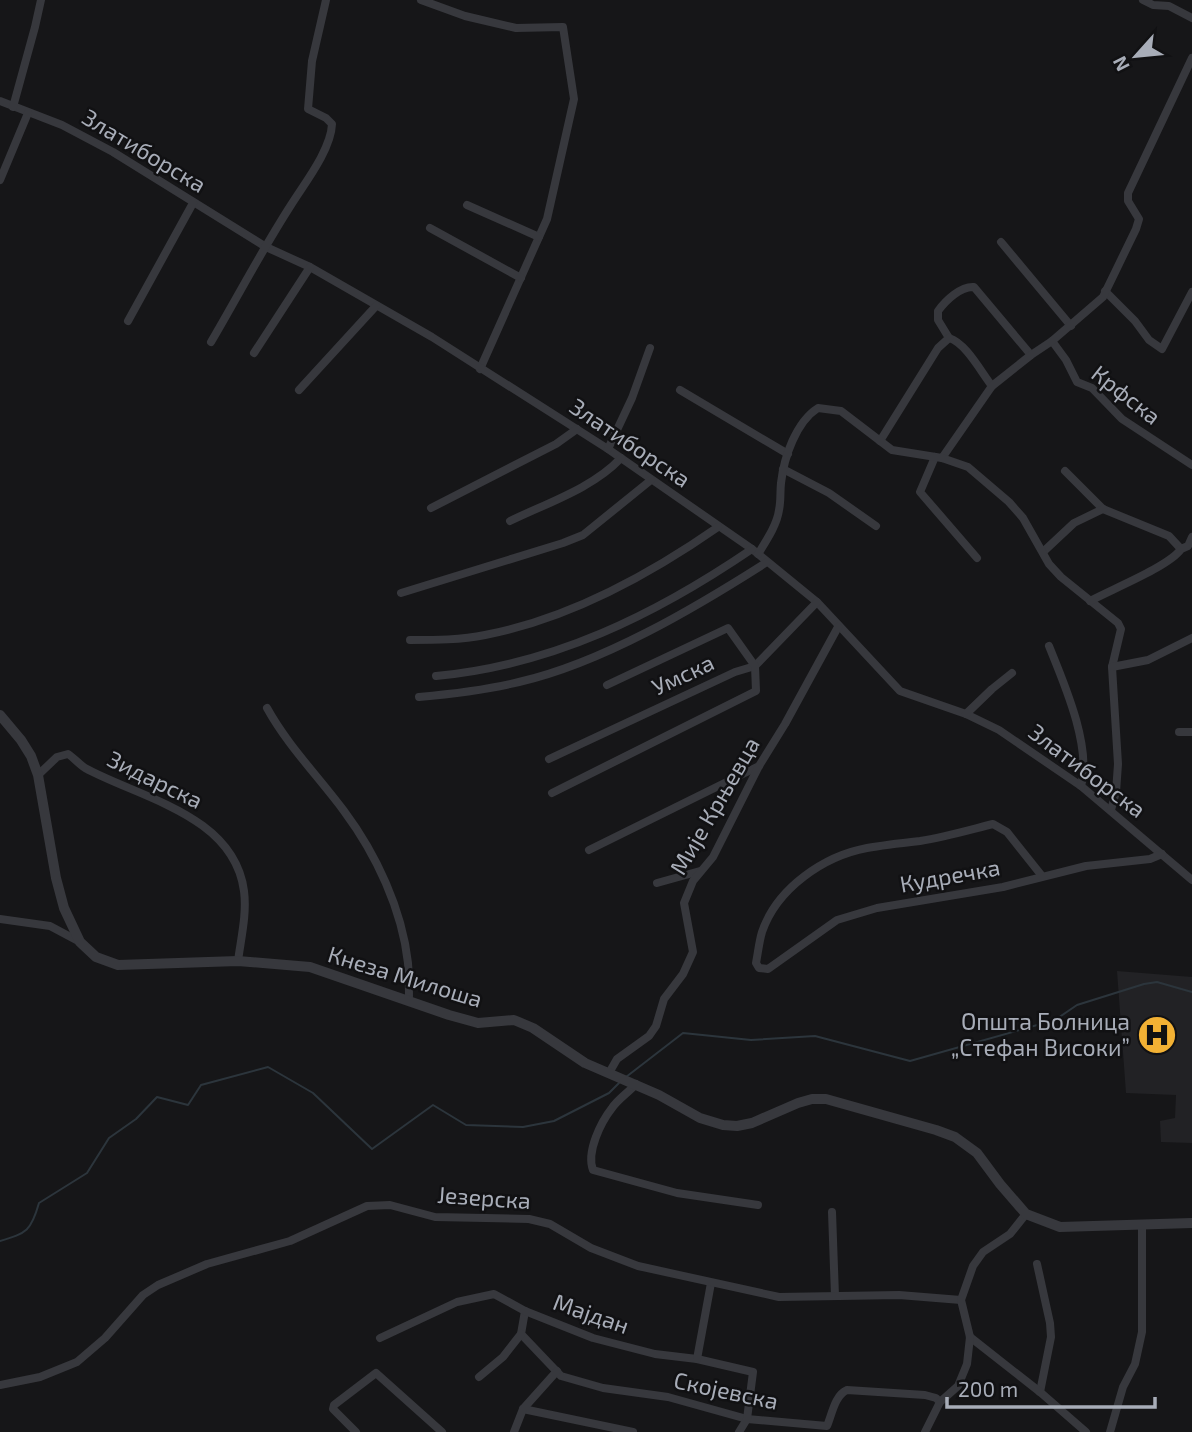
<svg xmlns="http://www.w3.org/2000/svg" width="1192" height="1432" viewBox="0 0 1192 1432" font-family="'Exo 2',sans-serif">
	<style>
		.built { fill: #222225 }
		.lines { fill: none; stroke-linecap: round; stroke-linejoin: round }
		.stream { stroke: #2c353c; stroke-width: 2 }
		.minor { stroke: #37383d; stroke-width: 8 }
		.tertiary { stroke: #37383d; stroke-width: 10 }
		.labels { text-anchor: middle; stroke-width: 5; stroke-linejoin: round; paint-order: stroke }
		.street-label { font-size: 23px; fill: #a8adb8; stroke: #111113 }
		.poi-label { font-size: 23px; fill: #a8adb8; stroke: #111113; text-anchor: end }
	</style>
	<rect width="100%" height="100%" fill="#161618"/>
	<!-- built -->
	<path class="built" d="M1117,971L1192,977V1143L1161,1142L1160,1121L1175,1118L1176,1095L1126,1093Z"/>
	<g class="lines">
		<!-- stream -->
		<g class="stream">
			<path d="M626,1077L683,1033L751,1040L815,1036L910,1061L1055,1020L1077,1005L1144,984L1157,982L1192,992"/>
			<path d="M0,1241C27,1233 31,1231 39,1203L87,1173L109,1138L136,1119L157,1097L188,1105L201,1085L268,1067L313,1093L372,1149L433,1105L466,1125L523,1127L554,1121L609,1093L619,1083"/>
		</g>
		<!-- minor -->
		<g class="minor">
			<path d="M421,0L465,16L516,28L563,27L574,99L547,219L480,369"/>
			<path d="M1143,0L1153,5L1169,6L1192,18"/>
			<path d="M0,101L62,125L113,152L266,247L310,267L432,337L608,449L752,549L817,602L900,691L966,714L999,730L1081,786L1192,880"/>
			<path d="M13,107L35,27L41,0"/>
			<path d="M0,180L28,113"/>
			<path d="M467,205L539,237"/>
			<path d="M430,228L521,278"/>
			<path d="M1001,242L1071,326"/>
			<path d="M1105,291L1135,321L1149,340L1162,349L1192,292"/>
			<path d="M128,321L193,203"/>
			<path d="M949,338L938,320V311C946,300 961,286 974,287L1031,355"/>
			<path d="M949,338C966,343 981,372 992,386"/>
			<path d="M1052,341L1066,360L1077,382L1092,388L1122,419L1192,465"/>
			<path d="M211,342C238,296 262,250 291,205C304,184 331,150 332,124L326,118L308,109L312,61L326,0"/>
			<path d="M254,353L310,267"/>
			<path d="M299,390L376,306"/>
			<path d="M680,390L788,454"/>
			<path d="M880,441L938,348L949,338"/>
			<path d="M608,449L632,398L650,348"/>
			<path d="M935,457L920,492L977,558"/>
			<path d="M942,458L992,386L1031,355L1052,341L1103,297L1136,229L1139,219L1128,201V193L1192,58"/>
			<path d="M783,469L829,493L876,526"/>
			<path d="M1065,471L1103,509L1169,536L1181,549"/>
			<path d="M431,508L556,444L577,429"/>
			<path d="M510,521C547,503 593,488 621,458"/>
			<path d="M1043,552L1074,523L1103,509"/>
			<path d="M758,554C766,541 777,525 779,510C781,501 780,492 781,483C784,457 796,422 818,408L841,411L892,450L942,458L968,467L1009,502L1023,518L1049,564L1061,577L1118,623L1121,629L1112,667L1118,764L1116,792L1111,810"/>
			<path d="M401,593L563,543L583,535L651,480"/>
			<path d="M1090,601C1110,590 1170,566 1181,549L1188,546L1192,537"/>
			<path d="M410,640C435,640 461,640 485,635C569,619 649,575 718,527"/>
			<path d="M1049,646C1064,683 1092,747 1081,786"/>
			<path d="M1112,667L1148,660L1192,638"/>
			<path d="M436,676C553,665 655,615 752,549"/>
			<path d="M419,697C452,694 486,690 519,682C602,663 695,608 767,562"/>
			<path d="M267,708C288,746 318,776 344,811C376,854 402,909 408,963C409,975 409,988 409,1000"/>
			<path d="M966,714L992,689L1012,673"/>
			<path d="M1179,732H1192"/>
			<path d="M549,759L735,672L755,666L817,602"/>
			<path d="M38,775L57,757L68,754C74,758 79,764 85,768C140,798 234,815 244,891C247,914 241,938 238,961"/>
			<path d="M552,793L756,691L755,666L728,628L607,685"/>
			<path d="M589,850L759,766"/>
			<path d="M1042,876L1007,832L993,824C969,830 945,837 920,841C902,843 884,845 867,848C824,856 777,888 762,932C759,942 758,953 756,963L759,968L768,969L837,920L877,908L1003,887L1086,866L1150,859L1162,854"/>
			<path d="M657,883L700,871"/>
			<path d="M0,919L50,926L80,942"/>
			<path d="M609,1073L617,1059L649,1036L656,1026L664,999L683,974L693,952L684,903L693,881L713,857L759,766L785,724L838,627"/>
			<path d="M636,1084C629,1092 618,1099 612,1108C601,1122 586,1152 593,1170L677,1193L758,1205"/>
			<path d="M832,1212L835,1296"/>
			<path d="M1037,1264L1050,1323L1051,1337L1040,1392"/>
			<path d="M525,1311L521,1334L561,1376L603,1388L668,1397L747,1419L827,1426C832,1414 835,1395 847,1390L925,1395L936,1398L940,1402"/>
			<path d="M970,1337L1040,1392L1086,1432"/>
			<path d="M380,1338L457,1302L494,1294L525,1311L593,1338L655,1354L697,1359L753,1372L747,1419L739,1432"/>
			<path d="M697,1359L711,1283"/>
			<path d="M479,1377L503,1357L521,1334"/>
			<path d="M0,1385L40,1377L77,1362L105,1338L143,1295L158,1285L207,1264L290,1241L367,1206L390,1205L435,1217L529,1219L550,1224L591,1248L638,1266L779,1297L899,1295L961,1300"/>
			<path d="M523,1409L633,1432"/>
			<path d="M356,1432L333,1409L334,1405L376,1373L442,1432"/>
			<path d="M514,1432L523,1409L557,1371"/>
			<path d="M925,1432L940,1402L958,1386L967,1364L970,1337L961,1300L973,1266L983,1252L1010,1234L1026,1214"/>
			<path d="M1110,1432L1123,1387L1135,1364L1142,1332V1226"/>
		</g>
		<!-- tertiary -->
		<path class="tertiary" d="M0,715L21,740L31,756L38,775L56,878L64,908L80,942L96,957L118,965L238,961L310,967L449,1015L478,1023L514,1020L533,1028L585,1063L659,1095L700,1118L723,1125L737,1126L752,1123L798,1103L812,1099H826L936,1130L955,1137L977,1153L1000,1184L1026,1214L1060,1227L1192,1223"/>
	</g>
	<!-- icons -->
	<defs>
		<g id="hospital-disc" transform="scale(2.0125)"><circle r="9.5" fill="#f2b134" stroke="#111113"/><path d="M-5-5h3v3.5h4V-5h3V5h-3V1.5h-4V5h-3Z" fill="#111"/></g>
	</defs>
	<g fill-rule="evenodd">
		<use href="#hospital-disc" x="1157" y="1035"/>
	</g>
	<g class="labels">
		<!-- street labels -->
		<g class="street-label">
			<text transform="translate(144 151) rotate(31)" y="8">Златиборска</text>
			<text transform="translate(1126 395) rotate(38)" y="8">Крфска</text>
			<text transform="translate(630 443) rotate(34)" y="8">Златиборска</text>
			<text transform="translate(683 675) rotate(-25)" y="8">Умска</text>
			<text transform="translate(1087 771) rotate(37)" y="8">Златиборска</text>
			<text transform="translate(155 780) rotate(26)" y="8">Зидарска</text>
			<text transform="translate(715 806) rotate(-60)" y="8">Мије Крњевца</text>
			<text transform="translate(950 876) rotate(-10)" y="8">Кудречка</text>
			<text transform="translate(405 977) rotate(17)" y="8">Кнеза Милоша</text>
			<text transform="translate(484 1198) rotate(4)" y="8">Језерска</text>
			<text transform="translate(591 1314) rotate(19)" y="8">Мајдан</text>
			<text transform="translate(726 1391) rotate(12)" y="8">Скојевска</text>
		</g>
		<!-- poi labels -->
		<g class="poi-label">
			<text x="1130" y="1030">Општа Болница<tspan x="1130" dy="26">„Стефан Високи”</tspan></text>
		</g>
	</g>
	<!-- north arrow -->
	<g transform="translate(1136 56) rotate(243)" stroke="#111113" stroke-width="5" paint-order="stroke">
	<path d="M0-5L12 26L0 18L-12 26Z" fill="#a8adb8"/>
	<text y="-10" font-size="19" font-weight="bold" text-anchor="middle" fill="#a8adb8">N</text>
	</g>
	<!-- scale -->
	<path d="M947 1397v10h208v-10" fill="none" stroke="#a8adb8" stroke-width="3.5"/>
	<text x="958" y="1397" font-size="21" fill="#a8adb8" stroke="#111113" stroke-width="5" paint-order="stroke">200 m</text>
</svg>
